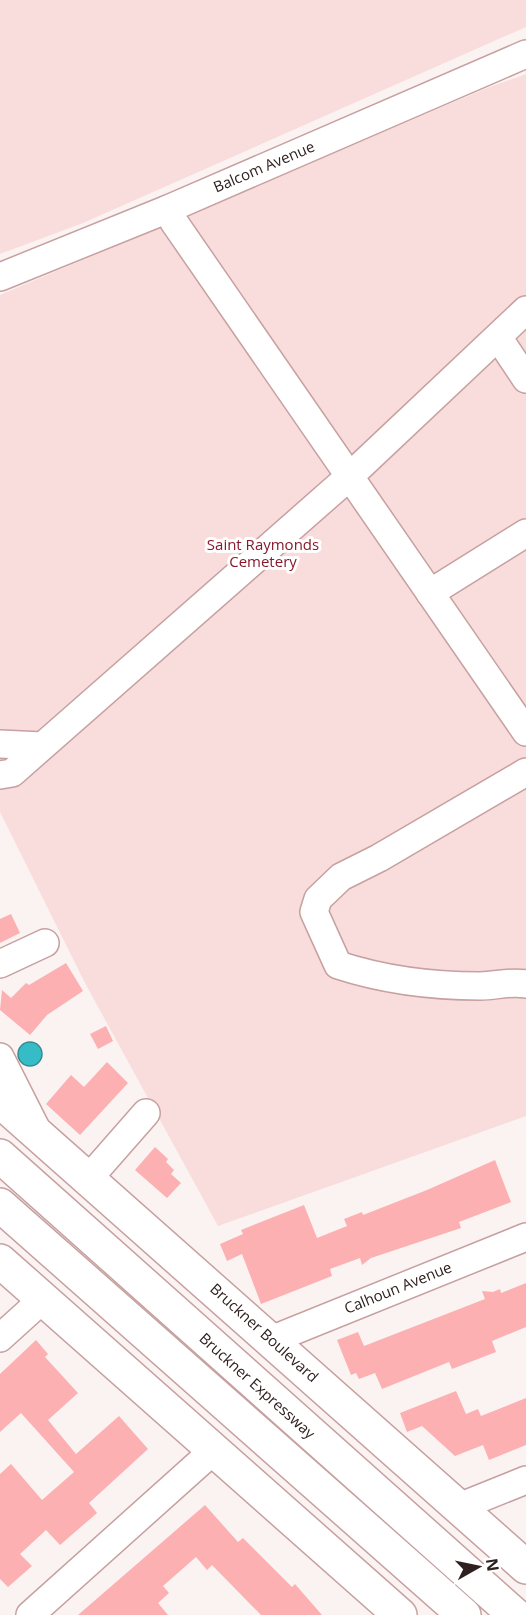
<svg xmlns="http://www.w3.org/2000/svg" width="526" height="1615" viewBox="0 0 526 1615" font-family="'Open Sans',sans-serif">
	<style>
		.green { fill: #f9dcdc }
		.water { fill: #36bcc6; stroke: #348d94; stroke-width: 1.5 }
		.building { fill: #fcb0b1 }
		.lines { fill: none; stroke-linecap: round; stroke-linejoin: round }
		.minor-casing { stroke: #c7a0a0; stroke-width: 30 }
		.major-casing { stroke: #c7a0a0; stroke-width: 36 }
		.highway-casing { stroke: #c7a0a0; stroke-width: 36 }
		.minor { stroke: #fff; stroke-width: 27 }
		.major { stroke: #fff; stroke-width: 33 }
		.highway { stroke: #fff; stroke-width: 33 }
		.labels { text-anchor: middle; stroke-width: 6; stroke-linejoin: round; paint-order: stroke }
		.street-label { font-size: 15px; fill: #2f2020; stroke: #fff }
		.park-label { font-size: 15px; fill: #871b2c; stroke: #fff }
	</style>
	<rect width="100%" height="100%" fill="#fbf3f2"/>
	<!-- green -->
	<g class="green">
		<path d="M0,0H526V27L83,223L0,254Z"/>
		<path d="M526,74V1116L218,1226L85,983L0,812V295L487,88Z"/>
	</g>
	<!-- water -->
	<circle class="water" cx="30" cy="1054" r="12"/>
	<!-- building -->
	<g class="building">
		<path d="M11,914L20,933L0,943V919Z"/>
		<path d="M66,963L83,991L47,1015L30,1035L0,1010L2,990L11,998L26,983L29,985Z"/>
		<path d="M106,1026L113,1041L98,1049L90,1034Z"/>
		<path d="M107,1062L128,1083L80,1135L46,1104L71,1075L84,1087Z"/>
		<path d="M155,1147L168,1159L166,1162L174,1170L171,1174L181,1183L167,1198L135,1170Z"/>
		<path d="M495,1160L511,1202L459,1222L461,1228L371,1258L362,1265L360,1258L330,1269L332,1276L261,1304L242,1254L227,1261L220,1244L243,1234L241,1230L304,1205L317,1238L347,1226L344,1219L362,1212L363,1215L427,1190Z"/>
		<path d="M526,1283V1327L492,1341L496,1352L452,1369L449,1362L382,1389L375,1373L359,1379L356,1373L351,1375L337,1340L358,1332L364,1346L485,1299L482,1291L493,1292L500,1289L501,1293Z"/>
		<path d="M36,1340L48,1354L45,1357L78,1393L48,1420L76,1454L119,1416L148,1449L89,1503L97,1513L60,1545L46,1530L20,1554L32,1566L8,1587L0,1579V1474L11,1464L42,1500L74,1472L21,1413L0,1432V1374Z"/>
		<path d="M456,1391L466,1414L478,1409L481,1416L526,1398V1445L489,1460L483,1445L455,1456L422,1426L407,1432L400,1413Z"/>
		<path d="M205,1505L238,1542L243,1538L292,1587L295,1584L322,1615H261L212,1565L207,1570L196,1557L163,1586L169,1593L158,1603L168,1615H78Z"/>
	</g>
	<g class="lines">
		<!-- minor casing -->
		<g class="minor-casing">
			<g id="minor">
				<path d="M168,209L174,222L526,732"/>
				<path d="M0,277L168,209L526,54"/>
				<path d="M498,337L526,379"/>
				<path d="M430,593L526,533"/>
				<path d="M0,744L42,746"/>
				<path d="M526,772L379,858L341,877L318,899L314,912L338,965C384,980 431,986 480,986C496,986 510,981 526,984"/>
				<path d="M0,775L12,773L350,476L526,310"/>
				<path d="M0,964L45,943"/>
				<path d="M0,1057L37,1130"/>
				<path d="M89,1178L146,1113"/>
				<path d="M0,1338L43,1299"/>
				<path d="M271,1340L526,1237"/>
				<path d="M459,1507L526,1480"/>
				<path d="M30,1615L214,1450"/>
			</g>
		</g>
		<!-- major casing -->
		<g class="major-casing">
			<g id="major">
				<path d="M0,1101L526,1567"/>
				<path d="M0,1261L400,1615"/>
			</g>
		</g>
		<!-- highway casing -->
		<g class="highway-casing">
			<g id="highway">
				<path d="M0,1156L515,1615"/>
				<path d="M0,1205L464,1615"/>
			</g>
		</g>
		<!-- minor -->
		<use href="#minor" class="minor"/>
		<!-- major -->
		<use href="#major" class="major"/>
		<!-- highway -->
		<use href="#highway" class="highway"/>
	</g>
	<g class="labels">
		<!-- street labels -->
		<g class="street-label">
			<text transform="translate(264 167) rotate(-23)" y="5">Balcom Avenue</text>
			<text transform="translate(398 1288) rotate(-22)" y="5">Calhoun Avenue</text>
			<text transform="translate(264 1333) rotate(42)" y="5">Bruckner Boulevard</text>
			<text transform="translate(257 1386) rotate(42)" y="5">Bruckner Expressway</text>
		</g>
		<!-- park labels -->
		<g class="park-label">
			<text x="263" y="550">Saint Raymonds<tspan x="263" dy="17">Cemetery</tspan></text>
		</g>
	</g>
	<!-- north arrow -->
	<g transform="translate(478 1567) rotate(81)" stroke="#ffffff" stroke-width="4.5" paint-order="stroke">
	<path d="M0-4.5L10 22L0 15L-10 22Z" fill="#2f2020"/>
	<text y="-9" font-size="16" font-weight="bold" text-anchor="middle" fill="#2f2020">N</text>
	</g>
</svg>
